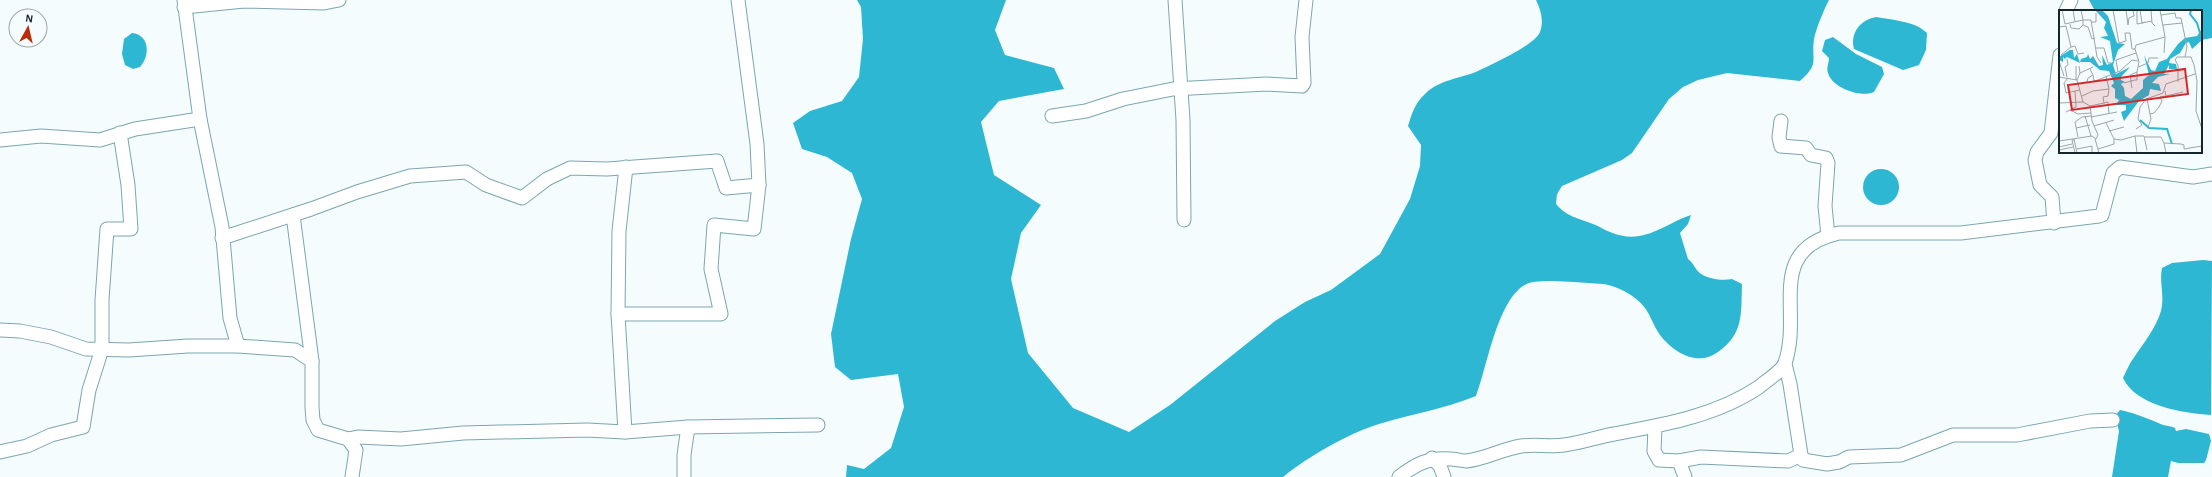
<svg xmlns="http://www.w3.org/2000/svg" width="2212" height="477" viewBox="0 0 2212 477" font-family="'Alegreya Sans',sans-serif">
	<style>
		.water { fill: #2eb7d2 }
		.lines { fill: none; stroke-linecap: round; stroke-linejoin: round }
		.minor-casing { stroke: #7ba6b0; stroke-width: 15 }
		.minor { stroke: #fff; stroke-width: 13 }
		.inset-river { fill: none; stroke: #2eb7d2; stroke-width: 2 }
		.inset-road { fill: none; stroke: #9aa6a9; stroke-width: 1 }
		.view { fill: #d62828; fill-opacity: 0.15; stroke: #d62828; stroke-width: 2 }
		.inset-edge { fill: none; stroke: #14262a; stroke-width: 2 }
	</style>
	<rect width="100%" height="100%" fill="#f4fcfe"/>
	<!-- water -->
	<g class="water">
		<path d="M857,0H1006L995,30L1005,55L1054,68L1064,89L999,101L981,122L994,175L1041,205L1021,233L1011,279L1028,353L1073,408L1129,432L1170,405L1275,321L1305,302L1331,290L1380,254L1410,199L1420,166L1421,145L1408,126C1412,113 1415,103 1425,94C1440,79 1460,79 1478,71C1491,65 1535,45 1540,32C1544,21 1541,10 1536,0H1829C1823,12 1817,26 1814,39C1811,62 1820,63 1800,81L1727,73L1698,80L1683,87L1669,99L1632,153L1622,160L1562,186L1557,194L1556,204C1567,217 1578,218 1593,224C1599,226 1604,230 1610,232C1643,246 1662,225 1691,215L1688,224L1680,233L1688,259C1694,263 1695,270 1701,274C1709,279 1723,281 1732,279L1742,284C1741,313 1744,334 1718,352C1698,367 1674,353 1660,335C1654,327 1651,316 1645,308C1635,295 1619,287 1604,284C1581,283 1555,279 1533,282C1499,287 1487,369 1476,396C1444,409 1411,414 1379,424C1347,434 1309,456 1283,477H846L847,465L864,469L891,448L904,407L898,374L851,380L835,367L831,334L851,239L862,199L852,173L827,157L802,149L793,123L810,111L842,101L859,77L863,39L861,7Z"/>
		<path d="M2089,0H2212V38L2201,40V11H2095Z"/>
		<path d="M1876,17C1892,20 1915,21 1927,33L1926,50L1919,65L1903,70L1854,49C1850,33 1860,20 1876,17Z"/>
		<path d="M132,33C150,35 150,56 140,67L133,69L125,65L122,54L124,39Z"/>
		<path d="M1833,37L1856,54L1882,67L1884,74L1874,92C1861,98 1832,88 1828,73C1826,68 1829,63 1829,58L1822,51L1825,40Z"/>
		<circle cx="1881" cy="187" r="18"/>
		<path d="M2203,260L2212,261L2211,415C2183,413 2136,406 2123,378C2126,372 2129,364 2133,359C2143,344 2156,328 2161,311C2165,296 2159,282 2162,268L2172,263Z"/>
		<path d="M2120,410C2135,413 2149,419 2163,425C2167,426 2171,426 2175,428L2176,431L2186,429L2209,434L2211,441L2206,460L2204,463H2178L2171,461L2168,477H2112L2119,431L2115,416Z"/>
	</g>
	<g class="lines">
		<!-- minor casing -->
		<g class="minor-casing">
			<g id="minor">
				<path d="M184,0L200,119L222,227L230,318L238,346L295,350L312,361V407L313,420L318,430L348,439L356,450L352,477"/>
				<path d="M738,0L757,144L759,185"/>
				<path d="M1175,0L1183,120L1184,220"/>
				<path d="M184,7L244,1L324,3L339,0"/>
				<path d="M2066,11L2071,0"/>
				<path d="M1052,116L1086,111L1123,99L1173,89L1267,84L1302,86L1304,83L1302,37L1306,0"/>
				<path d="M1781,121L1779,137L1781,146L1806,148L1811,155L1826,158L1828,163L1825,206L1828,236"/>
				<path d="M0,140L41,136L100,140L135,129L200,119"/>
				<path d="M293,215L312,361"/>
				<path d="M2054,223L2052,197L2040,185L2035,160L2037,152L2051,133L2060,55"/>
				<path d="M222,238L311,209L357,192L410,176L466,172L486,185L522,198L547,179L570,168L607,169L717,161L726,188L759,185L754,229L714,225L711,269L721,314H618L625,432L587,430L463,433L401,439L358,437L348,439"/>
				<path d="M618,314L619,231L626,167"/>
				<path d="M0,330L20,331L51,337L86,349L129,350L188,346H238"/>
				<path d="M688,427L818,425"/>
				<path d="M1655,427L1654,451L1659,460L1679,461"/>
				<path d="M625,432L688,427L684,455V477"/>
				<path d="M0,452L27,446L51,435L83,427L89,390L102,349V300L107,229H131L128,185L120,133"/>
				<path d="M1801,455L1803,460L1827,464L1839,462L1849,457L1901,455L1953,435H2017L2090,421L2113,420"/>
				<path d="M1432,458L1440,466L1444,477"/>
				<path d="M1399,477C1416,464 1429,457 1451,459C1456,459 1461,461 1466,461C1485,459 1502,449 1521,446C1535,444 1550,447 1564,445C1581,443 1597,437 1614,434C1663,425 1716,416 1759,387C1766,381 1782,371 1785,363C1803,311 1764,250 1839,233H1961L2099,216L2102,215L2113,173L2120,167L2193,177L2212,174"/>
				<path d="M1685,477L1679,461L1701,457L1788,461L1801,455L1790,384L1785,364"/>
			</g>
		</g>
		<!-- minor -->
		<use href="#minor" class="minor"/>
	</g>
	<!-- overview -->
	<g transform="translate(2059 10)">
		<rect width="143" height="143" fill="#f4fcfe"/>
		<path d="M36,0H43L49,6L58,33L66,34L59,40L54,55L57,64L71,57L62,67V70L66,72L62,74L65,78L66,86L72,89L84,78V70L90,65L85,45L92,60L96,61L100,52L108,49L119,34L126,28L138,26L143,19V30L133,39L130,32L127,33L121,43L111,49L110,53L117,54L118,59H110V55L105,64H111L99,67L93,73L100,74L102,81L91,79L90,85L80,91L65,111L62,102L67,100V95H57L60,90L56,88V79L52,76L55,73L50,61L41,60L31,52H21L22,49L28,47L29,44L31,49L34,46L40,56L44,55L43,45L48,55L54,52L51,31L41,27L49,26L45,18L47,12ZM11,40H14L15,48L18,44L21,53L8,47L6,49L4,47V52L0,50V47Z" fill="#2eb7d2"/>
		<path class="inset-river" d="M132,0L131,4L138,13L141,23M81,110L90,118L108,119L113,134"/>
		<path class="inset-road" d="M3,0L6,14L24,10L22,0M14,0L16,12M54,0L60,33L67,31L66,23H71L73,39H76L80,52L78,62M67,0L69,15L70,8L75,6L74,0M78,0V14L93,11M81,0L83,13L86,12M92,0L93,13L96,16M102,5L116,3L117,8H122L123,13M32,12H37V3M11,14L12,18L20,19L24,15V10H32L38,47L42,53M24,15L29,17L33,29L36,28M104,15L123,13L128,37L126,47H118L116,50L119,55V72M0,17L7,16L12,37L2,45M12,37L16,36L19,44L25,43M37,38H45L49,53H52M76,39L77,35L106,27L101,0M105,43L106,27M126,47H132L135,55L138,71L137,101L143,119M0,51L5,66M17,56V70M79,57L89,53L90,48H99M59,62L57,50L77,43M21,63L34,57M34,65L35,71L39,70L61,61L73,50L79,51M47,66L50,79M0,67L18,70L24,92L31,96L33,111L39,125L37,129L33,126L0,131M8,67L6,57L9,55L8,49M9,68L5,73L7,83L21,80M18,70L21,63L20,56M65,73L72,71L76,70H78V62L71,65V66L72,70V73L73,78M19,74L28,72L29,68L34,65L31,59M23,86L34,81L50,79L49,86L44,87L45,93L31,96M107,86L124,82M88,89L92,109L89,117M0,93L24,92M45,93L49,92L50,104M11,100L19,104L32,103M7,102L17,97L16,81M91,104L95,103L100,97L103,91L101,87L107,86L106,81M26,106L32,126M32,107L58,102M47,113L55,129L62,130L76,126L78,143M35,116L55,110M17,118L31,115M77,119L83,115L79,109L81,97L87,89L104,83L107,74L136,64M50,121L65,117M76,126H85L88,140M19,127L16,112L23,107L32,106M86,127H102L105,133M15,129L18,143M36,129L40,143M15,130H13L16,143M0,137L13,134M18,139L33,136V143M39,139L55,134V129M0,140L14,137M107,143L105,133L122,134L125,135V139L143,136"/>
		<path class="view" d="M126,59L129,84L13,100L9,75Z"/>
		<rect width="143" height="143" class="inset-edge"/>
	</g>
	<!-- north arrow -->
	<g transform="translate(28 28) rotate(8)"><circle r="19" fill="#f4fcfe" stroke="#9aa6a9"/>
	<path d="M0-3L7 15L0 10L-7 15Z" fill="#b82e09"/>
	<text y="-6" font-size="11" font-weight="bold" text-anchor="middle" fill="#14262a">N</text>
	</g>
</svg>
